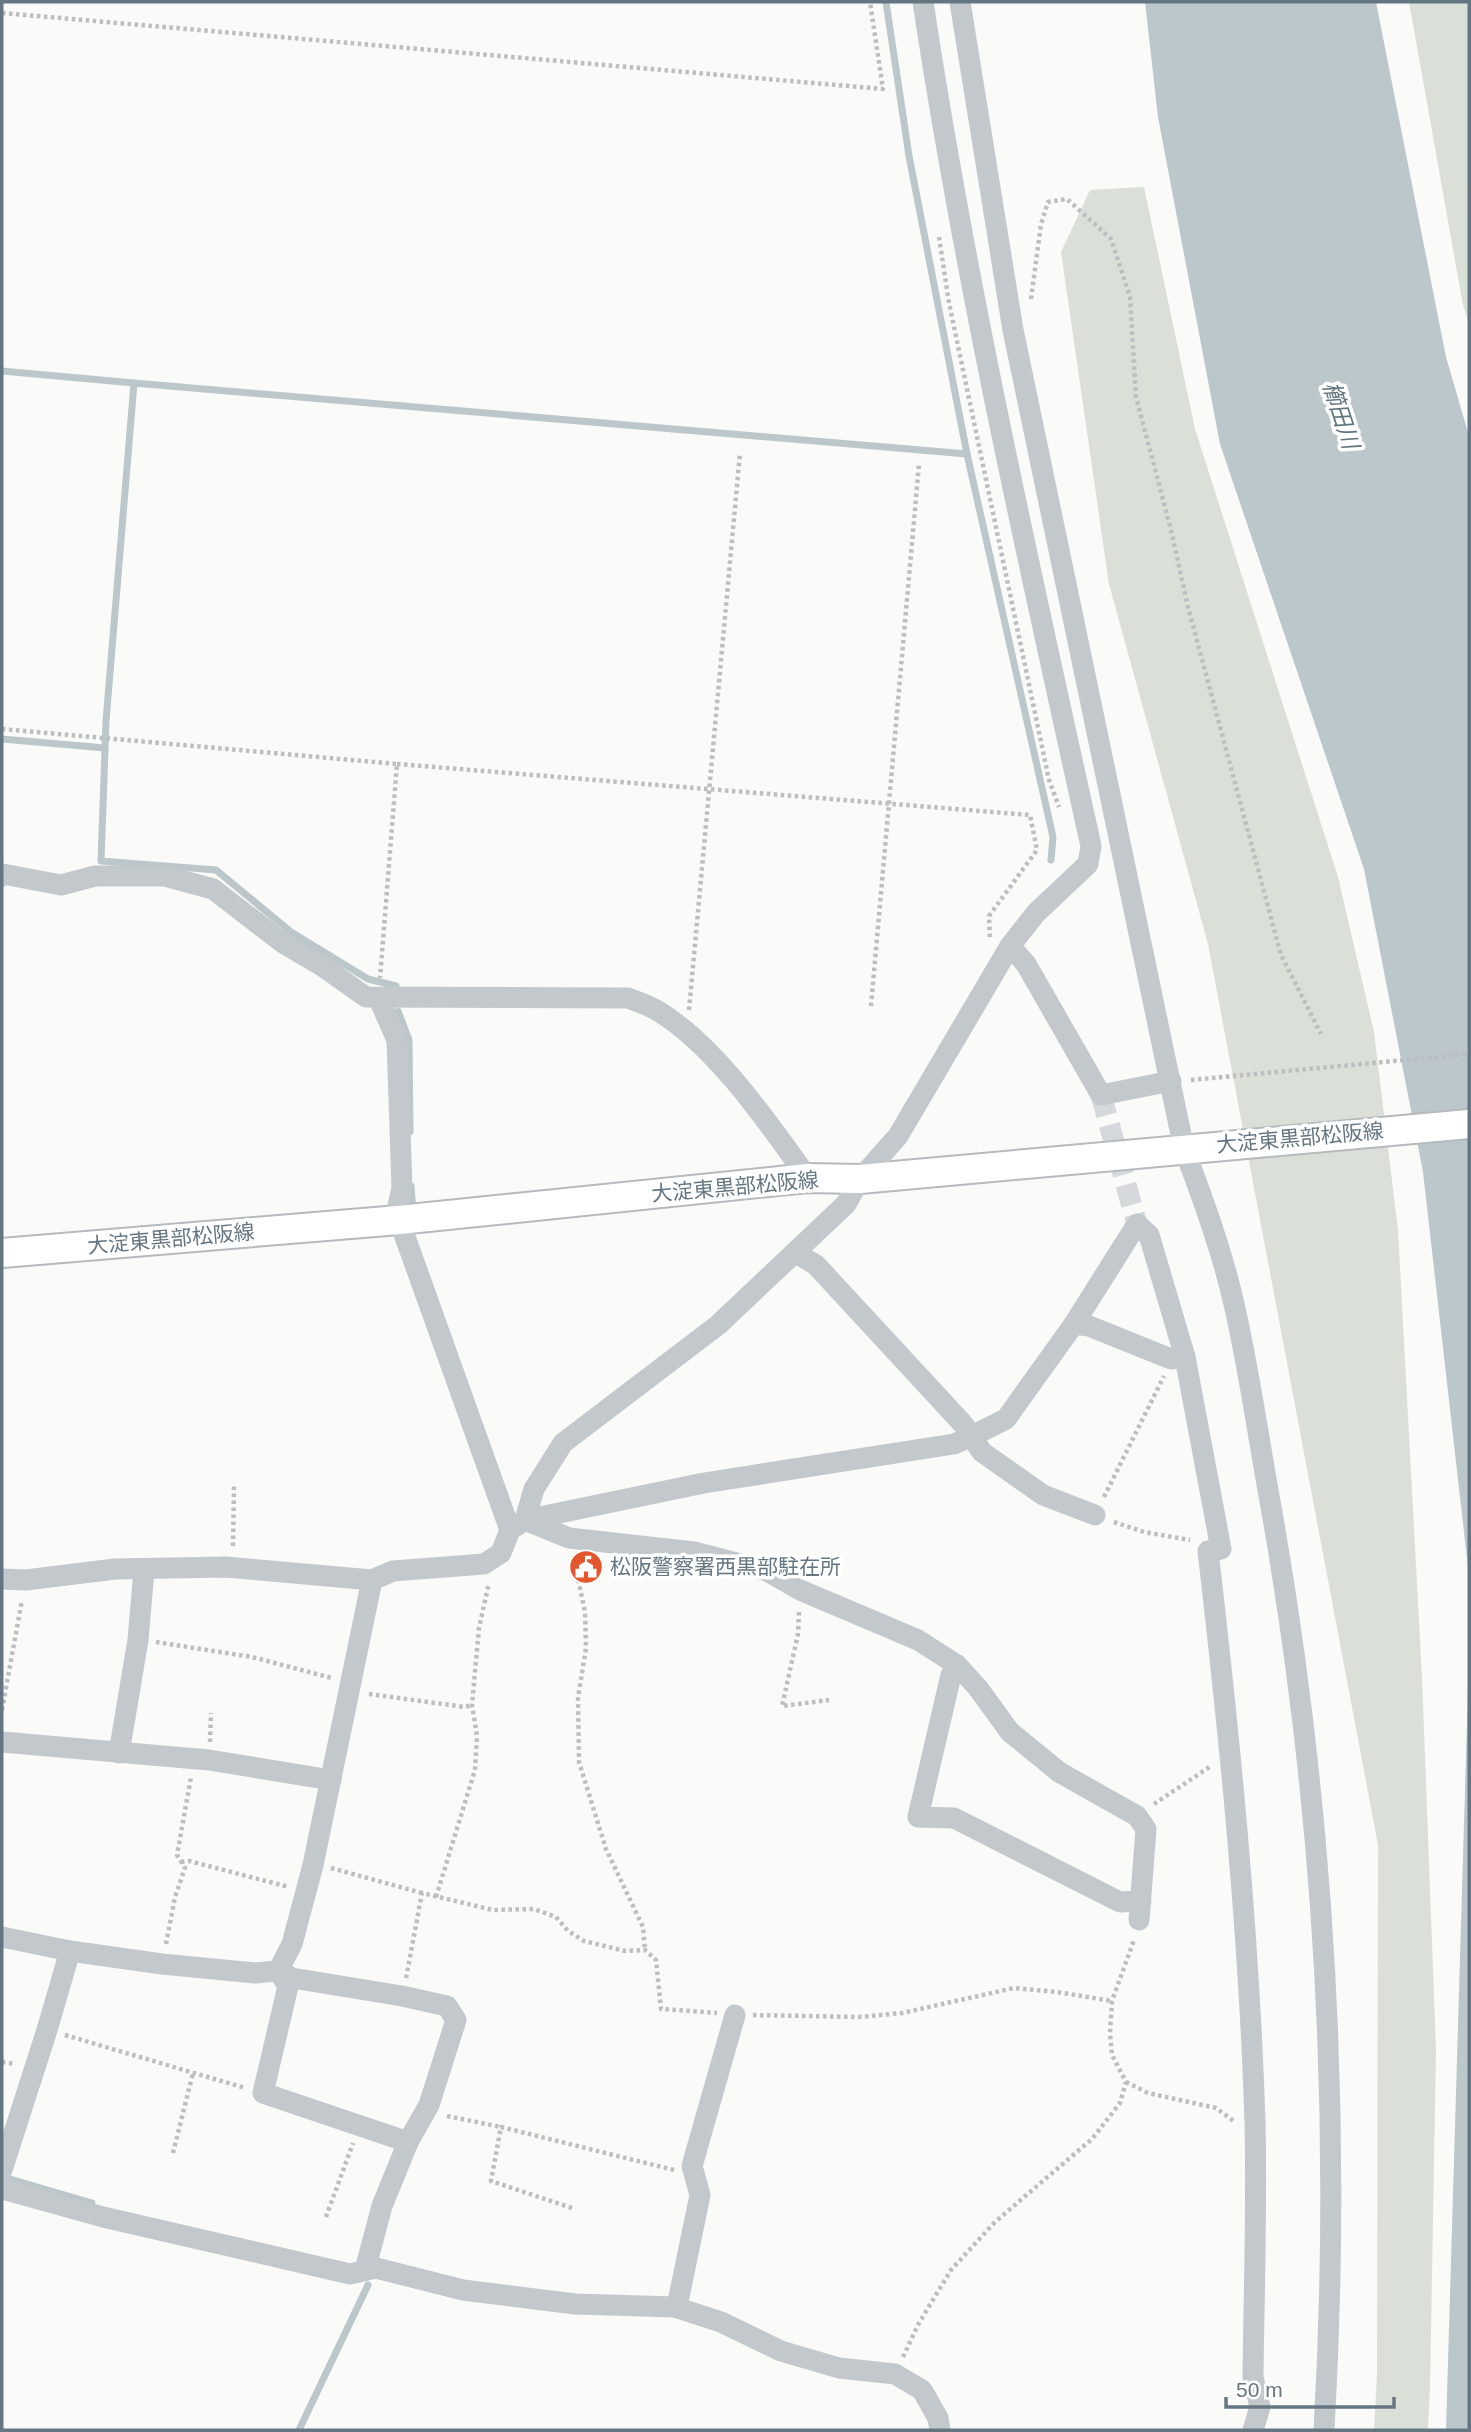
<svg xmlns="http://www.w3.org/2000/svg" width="1471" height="2432" viewBox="0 0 1471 2432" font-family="Helvetica,'Noto Sans JP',sans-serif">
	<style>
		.green { fill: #dadfd7 }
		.water { fill: #bbc7cb }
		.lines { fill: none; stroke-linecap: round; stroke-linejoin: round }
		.stream { stroke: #bbc7cb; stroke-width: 7 }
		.minor-tunnel { stroke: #d5d9db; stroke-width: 21; stroke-dasharray: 21 10; stroke-linecap: butt }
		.major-casing { stroke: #b5babe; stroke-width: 32 }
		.path { stroke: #bbbfc2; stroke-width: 4.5; stroke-dasharray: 3.5 3.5; stroke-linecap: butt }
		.minor { stroke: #c3c8cc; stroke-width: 21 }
		.major { stroke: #fff; stroke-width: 28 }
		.labels { text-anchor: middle; stroke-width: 7; stroke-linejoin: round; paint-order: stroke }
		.street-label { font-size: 21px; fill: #657683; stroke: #fff }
		.poi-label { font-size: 21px; fill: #657683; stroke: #fff; text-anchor: start }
		.water-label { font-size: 23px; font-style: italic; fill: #60757c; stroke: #fff }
	</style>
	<rect width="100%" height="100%" fill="#fafaf8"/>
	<!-- green -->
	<g class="green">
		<path d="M1409,2H1469V324L1463,305Z"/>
		<path d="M1144,187L1195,429L1338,877L1374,1032L1398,1230L1422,1677L1436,2050L1430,2386L1428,2430H1374L1377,2375L1378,1845L1208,944L1109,584L1061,252L1090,190Z"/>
	</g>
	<!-- water -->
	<g class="water">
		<path d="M1145,2H1376L1446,357L1469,436V1576L1423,1172L1364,869L1220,444L1158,117Z"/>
		<path d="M1469,1655V2430H1446Z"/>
	</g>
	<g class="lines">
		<!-- stream -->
		<g class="stream">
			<path d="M886,2L909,156L967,454L1053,837L1051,860"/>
			<path d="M2,371L134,383"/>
			<path d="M2,739L105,748"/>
			<path d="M397,989L396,986L368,979L291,932L216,870L101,861L106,721L134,383L967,454"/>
			<path d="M398,1011L409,1040L410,1132"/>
			<path d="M411,1186L413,1212"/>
			<path d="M2,2179H10L92,2203"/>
			<path d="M299,2430L368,2285"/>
		</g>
		<!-- minor-tunnel -->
		<path class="minor-tunnel" d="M1101,1095L1137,1224"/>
		<!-- major casing -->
		<g class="major-casing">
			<path id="major" d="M2,1253L399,1220L808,1178L860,1179L1469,1124"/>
		</g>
		<!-- path -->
		<g class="path">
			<path d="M2,13L883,89L870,2"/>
			<path d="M939,237L949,303L1049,780L1059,807"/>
			<path d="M1031,299L1041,224L1048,202L1067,199L1111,239L1130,297L1136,397L1171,530L1188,607L1281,955L1321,1034"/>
			<path d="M2,729L397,764L380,978"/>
			<path d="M397,764L1030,815L1037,850L989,916L990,939"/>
			<path d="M871,1006L919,464"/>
			<path d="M689,1010L740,453"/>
			<path d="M1191,1080L1469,1054"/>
			<path d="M1104,1497L1164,1376"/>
			<path d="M1114,1522L1144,1532L1190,1540"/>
			<path d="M233,1546L234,1486"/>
			<path d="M574,1559L585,1612L586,1648L578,1698L579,1762L606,1849L643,1927L645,1950"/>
			<path d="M799,1612L798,1634L782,1706L829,1700"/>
			<path d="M156,1642L252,1657L332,1678"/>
			<path d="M369,1694L465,1707L472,1705"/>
			<path d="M2,1710L22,1600"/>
			<path d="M210,1742L211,1713"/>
			<path d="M1154,1804L1211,1766"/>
			<path d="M181,1862L189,1861L289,1887"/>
			<path d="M331,1868L422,1893"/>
			<path d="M436,1897L475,1770L477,1736L472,1705L479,1628L489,1583"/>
			<path d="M166,1944L175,1897L185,1868L177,1855L191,1777"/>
			<path d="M406,1978L422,1893L493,1910L534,1909L556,1917L568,1931L584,1941L625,1951L645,1950L656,1960L661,2009L717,2013"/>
			<path d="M753,2015L859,2017L902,2013L1014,1988L1057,1992L1112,2001"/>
			<path d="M65,2035L245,2088"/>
			<path d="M2,2062L15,2064"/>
			<path d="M1126,2082L1148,2093L1216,2108L1235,2122"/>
			<path d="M447,2116L501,2127"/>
			<path d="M173,2153L193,2073"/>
			<path d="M572,2208L491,2181L501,2127L674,2170"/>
			<path d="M326,2217L353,2143"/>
			<path d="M903,2357L919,2323L951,2270L995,2222L1092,2139L1120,2103L1126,2082L1112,2055L1110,2033L1112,2001L1134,1940"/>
		</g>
		<!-- minor -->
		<g class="minor">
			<path d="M960,2L1013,330L1184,1149C1203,1199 1222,1251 1234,1304C1248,1365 1257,1428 1268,1490C1324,1799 1342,2116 1324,2430"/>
			<path d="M2,876L3,874L61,885L95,876H165L213,889L283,943L322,966L366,997L628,998C638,1002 648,1005 658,1011C716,1046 768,1123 808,1178"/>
			<path d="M1010,946L1026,964L1101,1095L1171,1081"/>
			<path d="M379,999L397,1040L402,1188L398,1206L399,1220L510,1530"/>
			<path d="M796,1253L816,1265L963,1424L982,1452L1043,1495L1095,1515"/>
			<path d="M1074,1324L1089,1326L1171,1359L1185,1357"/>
			<path d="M525,1520L534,1489L563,1443L718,1325L846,1204L860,1179L898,1136L1010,946L1036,913L1088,864L1091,846C1029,565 966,286 923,2"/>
			<path d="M525,1520L569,1538L694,1552L767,1571L800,1590L918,1640L957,1665L978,1688L1010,1732L1059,1772L1137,1816L1146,1829L1139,1920"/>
			<path d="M2,1579L26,1580L115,1569L226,1567L372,1580L393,1571L484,1564L501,1553L510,1530L525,1520L704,1483L954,1444L972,1436L1006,1419L1074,1324L1137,1224L1149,1235L1185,1357L1221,1549L1208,1551C1230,1741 1249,1931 1255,2122C1257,2207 1254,2292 1253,2377L1260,2407L1253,2430"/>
			<path d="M957,1665L951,1675L918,1817L954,1818L1120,1902L1141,1901"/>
			<path d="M2,1742L209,1760L331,1780"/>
			<path d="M119,1753L138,1640L144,1570"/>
			<path d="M2,1937L70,1951L162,1964L255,1973L278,1971L292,1978L402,1996L447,2006L456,2020L429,2105L408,2142L382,2206L365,2270"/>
			<path d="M278,1971L292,1944L313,1865L372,1580"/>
			<path d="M278,1971L288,1986L263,2093L408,2142"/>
			<path d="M2,2170L47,2030L70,1951"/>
			<path d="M2,2189L103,2217L350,2274L376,2268L463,2290L575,2304L675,2307L721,2322L781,2351L839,2368L895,2374L922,2390L938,2418L940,2430"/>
			<path d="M675,2307L679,2297L700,2195L692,2166L735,2015"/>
		</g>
		<!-- major -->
		<use href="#major" class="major"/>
	</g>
	<!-- icons -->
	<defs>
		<g id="civic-disc" transform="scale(1.75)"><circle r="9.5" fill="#e4572e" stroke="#fff"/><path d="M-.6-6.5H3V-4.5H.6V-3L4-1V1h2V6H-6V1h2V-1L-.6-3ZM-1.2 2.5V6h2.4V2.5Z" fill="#fff"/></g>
	</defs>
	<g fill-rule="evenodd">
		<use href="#civic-disc" x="586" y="1567"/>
	</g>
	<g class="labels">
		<!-- street labels -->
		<g class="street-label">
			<text transform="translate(1300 1138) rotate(-5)" y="7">大淀東黒部松阪線</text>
			<text transform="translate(735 1187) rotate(-5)" y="7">大淀東黒部松阪線</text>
			<text transform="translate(171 1239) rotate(-5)" y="7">大淀東黒部松阪線</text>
		</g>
		<!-- poi labels -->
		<g class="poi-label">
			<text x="610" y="1574">松阪警察署西黒部駐在所</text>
		</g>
		<!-- water labels -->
		<g class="water-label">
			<text transform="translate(1341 415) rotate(72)" y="8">櫛田川</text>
		</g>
	</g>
	<!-- border -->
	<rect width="1471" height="2432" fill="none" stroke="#657683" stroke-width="7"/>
	<!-- scale -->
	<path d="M1226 2397v10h168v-10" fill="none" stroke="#657683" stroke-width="3.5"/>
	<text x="1236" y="2397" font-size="21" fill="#657683" stroke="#ffffff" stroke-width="5" paint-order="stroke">50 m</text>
</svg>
